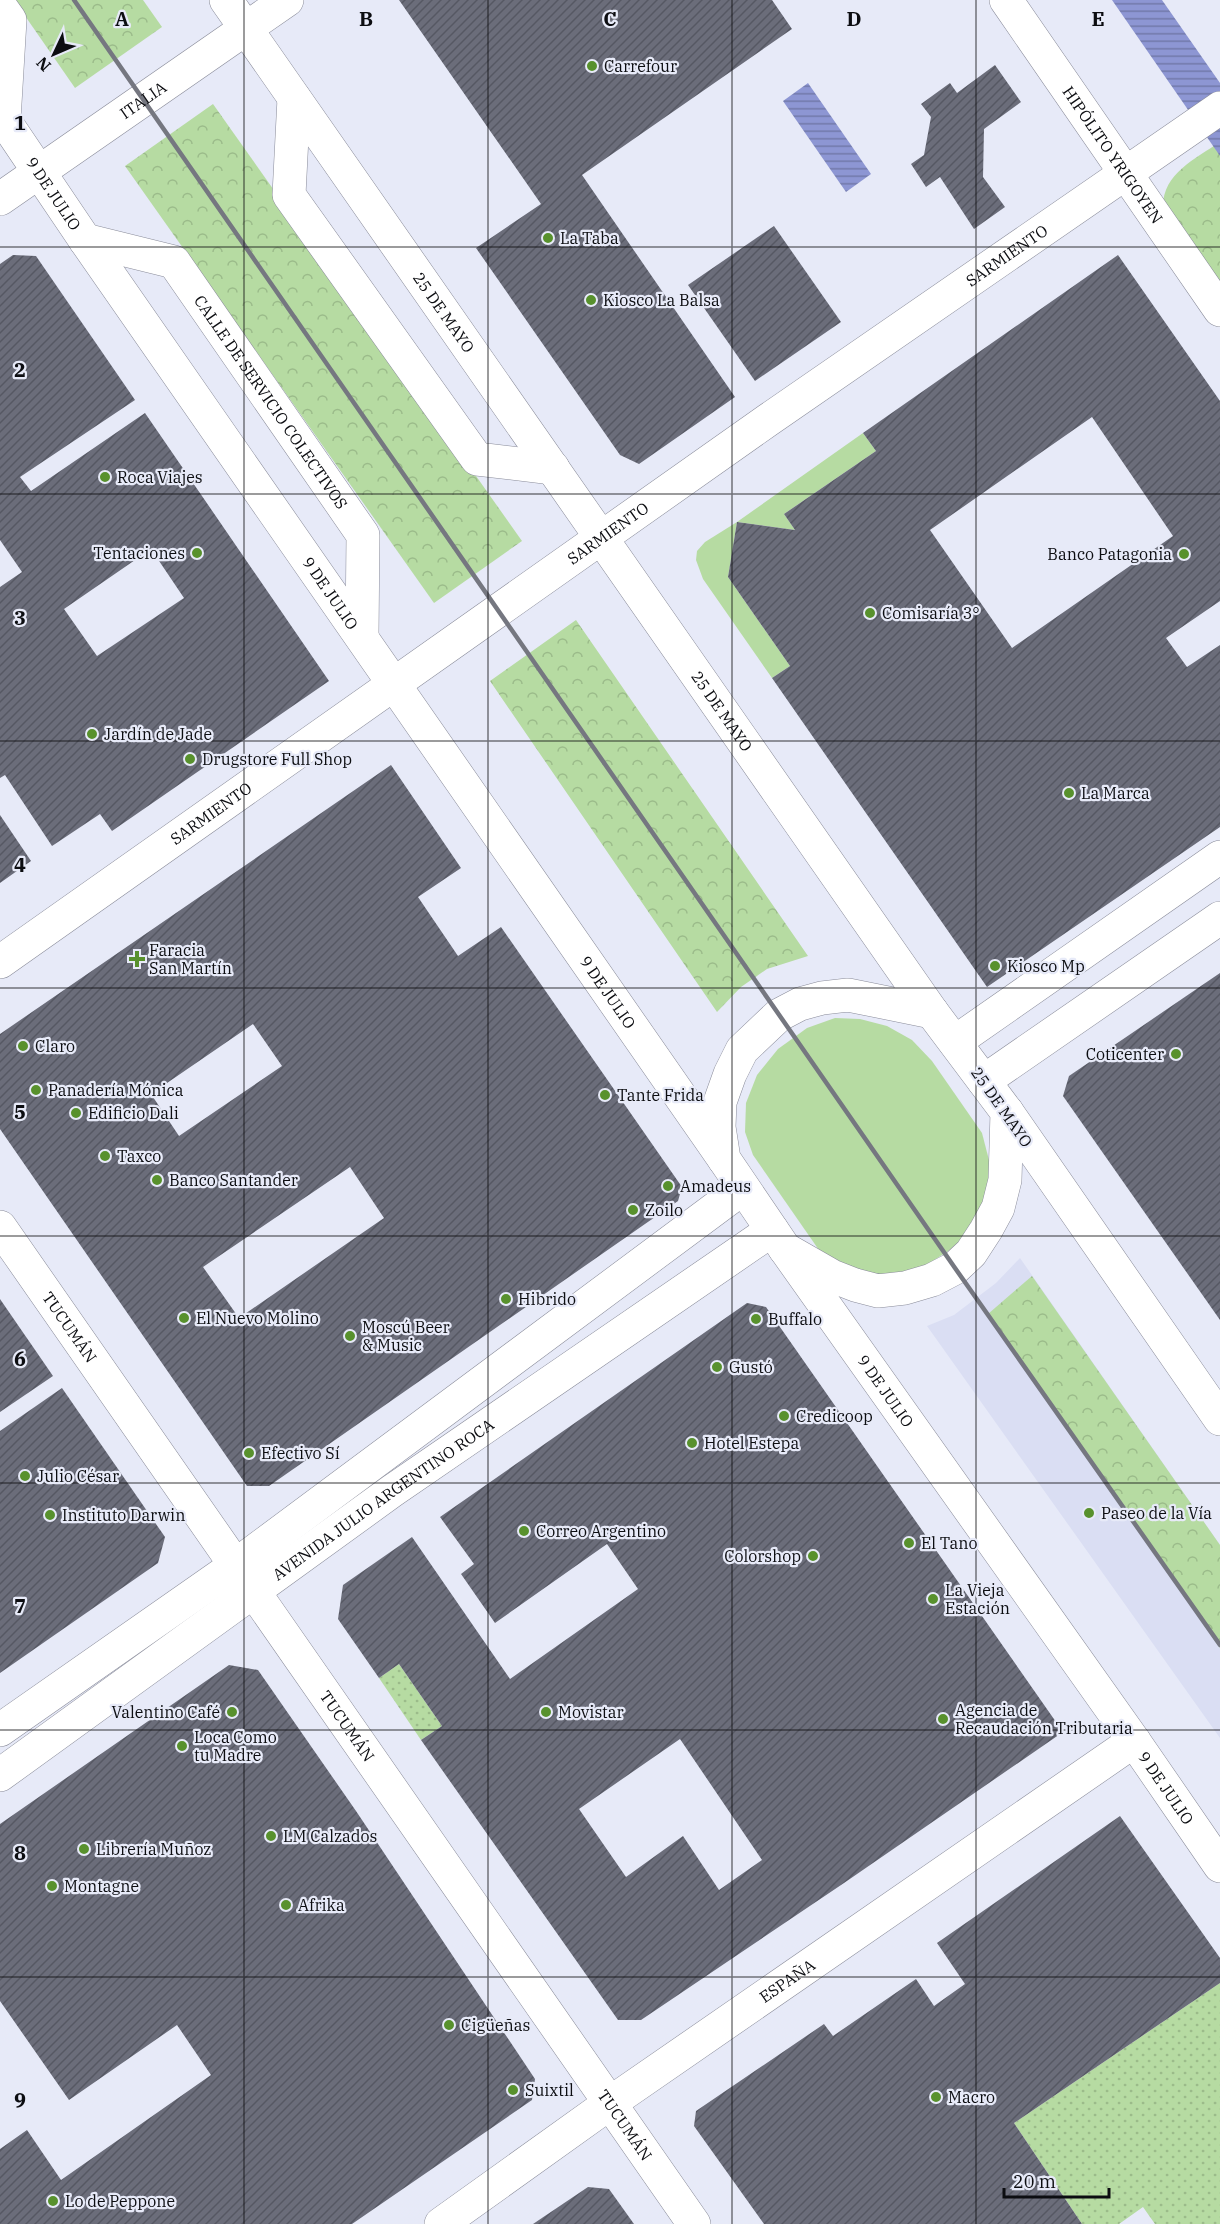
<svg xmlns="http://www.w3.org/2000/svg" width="1220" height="2224" viewBox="0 0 1220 2224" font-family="'IBM Plex Serif',serif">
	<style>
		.built { fill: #dadef3 }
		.grass { fill: url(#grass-dots) }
		.park { fill: url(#park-crowns) }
		.garden { fill: #b6dba2 }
		.water { fill: url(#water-rules) }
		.building { fill: url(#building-hatch); fill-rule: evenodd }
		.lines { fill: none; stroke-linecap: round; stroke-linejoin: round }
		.minor-casing { stroke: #8a8c9a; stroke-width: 34 }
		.tertiary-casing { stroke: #8a8c9a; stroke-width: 34 }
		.secondary-casing { stroke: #8a8c9a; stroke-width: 34 }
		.primary-casing { stroke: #8a8c9a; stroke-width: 34 }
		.minor { stroke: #fff; stroke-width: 33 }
		.tertiary { stroke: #fff; stroke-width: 33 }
		.secondary { stroke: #fff; stroke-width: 33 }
		.primary { stroke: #fff; stroke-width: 33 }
		.rail { stroke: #757780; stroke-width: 4.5 }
		.grid { fill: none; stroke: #0c0d11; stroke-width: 1.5; stroke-opacity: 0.55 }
		.poi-dot { fill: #58912d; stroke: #e7eaf8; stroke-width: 2 }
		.labels { text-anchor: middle; stroke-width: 4.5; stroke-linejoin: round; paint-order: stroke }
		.poi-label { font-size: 16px; fill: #0c0d11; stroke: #e7eaf8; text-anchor: start }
		.street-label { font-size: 16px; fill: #0c0d11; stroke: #e7eaf8 }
		.grid-label { font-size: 20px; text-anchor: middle; font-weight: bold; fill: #0c0d11; stroke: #e7eaf8; stroke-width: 4.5; stroke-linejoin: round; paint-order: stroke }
	</style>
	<defs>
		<pattern id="grass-dots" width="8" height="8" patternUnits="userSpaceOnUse" patternTransform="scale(1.5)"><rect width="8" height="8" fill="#b6dba2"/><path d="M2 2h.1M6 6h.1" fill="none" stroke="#9bbb8a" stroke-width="1.8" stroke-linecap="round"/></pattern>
		<pattern id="park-crowns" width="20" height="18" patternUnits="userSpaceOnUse" patternTransform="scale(1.5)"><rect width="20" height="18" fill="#b6dba2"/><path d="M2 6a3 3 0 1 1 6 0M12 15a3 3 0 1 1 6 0" fill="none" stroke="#9bbb8a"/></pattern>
		<pattern id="water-rules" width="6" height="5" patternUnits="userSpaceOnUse" patternTransform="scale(1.5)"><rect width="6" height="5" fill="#8d96d3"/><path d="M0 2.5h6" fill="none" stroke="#7279aa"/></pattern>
		<pattern id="building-hatch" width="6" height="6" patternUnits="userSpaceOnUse" patternTransform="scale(1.5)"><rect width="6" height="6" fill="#6b6d7a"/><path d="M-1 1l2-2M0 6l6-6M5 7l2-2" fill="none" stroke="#565863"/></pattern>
	</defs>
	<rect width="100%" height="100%" fill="#e7eaf8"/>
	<!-- built -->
	<path class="built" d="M1020,1258L1220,1545V1738L927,1326L954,1315L996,1283Z"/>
	<!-- grass -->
	<g class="grass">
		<path d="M399,1664L442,1726L421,1740L379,1678Z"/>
		<path d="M1220,1983V2224H1155L1143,2207L1119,2224H1082L1014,2123Z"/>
	</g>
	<!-- park -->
	<g class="park">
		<path d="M14,0H143L162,27L75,88Z"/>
		<path d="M213,104L522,541L434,603L125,166Z"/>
		<path d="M1220,142V292L1163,208C1162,174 1195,159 1220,142Z"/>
		<path d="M576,620L808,956L767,969L741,987L717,1012L490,681Z"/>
		<path d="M1032,1276L1220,1545V1648L988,1314Z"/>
	</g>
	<!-- garden -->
	<g class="garden">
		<path d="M863,433L876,451L784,514L795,530L737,522L728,577L790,666L772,678L703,579L696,560L697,551L705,542L737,522Z"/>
		<path d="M835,1018L860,1019L887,1026L912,1040L932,1061L982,1133L990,1164L986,1198L972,1229L956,1246L928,1264L897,1276L871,1277L821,1253L753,1155L745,1132L746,1103L757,1075L778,1049L807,1028Z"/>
	</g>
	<!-- water -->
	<g class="water">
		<path d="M1112,0H1162L1220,83V156Z"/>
		<path d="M808,83L871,174L846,192L783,101Z"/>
	</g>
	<!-- building -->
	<g class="building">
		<path d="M399,0H772L792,29L582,175L735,397L639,464L620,455L476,248L541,204Z"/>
		<path d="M995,65L1021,102L984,129L983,177L1005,207L974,229L940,177L926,187L911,164L924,155L931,117L921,104L950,83L957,93Z"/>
		<path d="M774,226L841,322L755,381L688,285Z"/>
		<path d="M13,255L36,256L135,400L20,477L31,491L145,413L329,681L112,831L100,814L52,846L5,775L0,778V587L22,572L0,540V264ZM151,549L184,598L97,656L64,609Z"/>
		<path d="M1118,255L1220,401V601L1166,638L1187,667L1220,645V827L987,987L772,678L790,666L728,577L737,522L795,530L784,514L876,451L863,433ZM1092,417L1173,536L1012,648L930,530Z"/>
		<path d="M391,765L461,868L418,897L458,956L501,927L682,1187L678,1201L269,1486H247L0,1129V1034ZM253,1024L282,1066L179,1136L151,1094ZM350,1167L384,1218L239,1318L203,1267Z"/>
		<path d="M0,815L31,861L0,883Z"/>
		<path d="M1220,973V1320L1063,1096L1069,1076Z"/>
		<path d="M0,1299L53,1376L0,1412Z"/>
		<path d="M747,1303L766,1307L1063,1732L844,1883L641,2020H618L421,1740L442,1726L399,1664L379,1678L338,1619L343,1585L412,1537L510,1679L638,1589L607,1544L495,1623L461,1574L474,1564L440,1517ZM680,1739L762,1860L719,1890L683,1836L626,1877L579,1809Z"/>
		<path d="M62,1388L165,1537L158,1563L0,1673V1431Z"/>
		<path d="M229,1665L258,1670L356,1811L535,2079L532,2100L352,2224H0V2149L27,2130L61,2180L211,2075L177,2025L69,2100L0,2001V1824Z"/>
		<path d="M1120,1816L1220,1958V1983L1014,2123L1082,2224H764L694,2126L696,2111L824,2024L833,2036L916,1979L934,2006L965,1984L937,1943Z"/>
		<path d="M588,2187L609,2189L634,2224H533Z"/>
	</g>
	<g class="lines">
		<!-- minor casing -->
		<g class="minor-casing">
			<g id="minor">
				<path id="s1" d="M0,199L287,0"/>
				<path id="s2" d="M0,962L768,420L1220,108"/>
				<path id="s3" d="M0,1227L694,2224"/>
				<path id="s4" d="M441,2224L610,2103L1134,1741"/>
			</g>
		</g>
		<!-- tertiary casing -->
		<g class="tertiary-casing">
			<g id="tertiary">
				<path id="s5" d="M1006,0L1220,310"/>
				<path d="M0,6L10,20L4,120"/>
				<path d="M294,98L289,195L477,459L553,468"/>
				<path id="s6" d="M85,240L174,262L363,535L362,636"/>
			</g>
		</g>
		<!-- secondary casing -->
		<g class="secondary-casing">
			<g id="secondary">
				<path id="s7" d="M226,0L932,1012"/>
				<path id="s8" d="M0,114L85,240L724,1159"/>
				<path d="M1007,1112L1220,1419"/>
				<path id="s9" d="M785,1249L1134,1741L1220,1866"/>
			</g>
		</g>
		<!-- primary casing -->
		<g class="primary-casing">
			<g id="primary">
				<path d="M848,995L932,1012L1007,1112L1005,1180L998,1208L986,1230L971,1253L955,1268L932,1280L905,1288L878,1291L855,1285L832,1276L785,1249L724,1159L719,1127L720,1102L730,1074L742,1050L779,1015L800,1004L822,998Z"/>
				<path d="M955,1042L1220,857"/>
				<path d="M984,1081L1220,918"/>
				<path d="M0,1730L236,1565L743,1188"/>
				<path id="s10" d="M0,1775L392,1491L772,1230"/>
			</g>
		</g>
		<!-- minor -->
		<use href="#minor" class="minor"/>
		<!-- tertiary -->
		<use href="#tertiary" class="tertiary"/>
		<!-- secondary -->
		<use href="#secondary" class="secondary"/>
		<!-- primary -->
		<use href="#primary" class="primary"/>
		<!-- rail -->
		<path class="rail" d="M74,0L955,1268L1220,1645"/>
	</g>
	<!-- grid -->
	<path class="grid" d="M244,0V2224M488,0V2224M732,0V2224M976,0V2224M0,247H1220M0,494H1220M0,741H1220M0,988H1220M0,1236H1220M0,1483H1220M0,1730H1220M0,1977H1220"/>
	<!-- markers -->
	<g class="poi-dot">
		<circle cx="592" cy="66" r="6"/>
		<circle cx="548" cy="238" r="6"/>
		<circle cx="591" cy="300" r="6"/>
		<circle cx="105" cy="477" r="6"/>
		<circle cx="197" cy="553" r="6"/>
		<circle cx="1184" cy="554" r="6"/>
		<circle cx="870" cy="613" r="6"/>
		<circle cx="92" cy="734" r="6"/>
		<circle cx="190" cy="759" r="6"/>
		<circle cx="1069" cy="793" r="6"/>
		<path d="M134 950h6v6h6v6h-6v6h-6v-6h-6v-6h6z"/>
		<circle cx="995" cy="966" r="6"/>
		<circle cx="23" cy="1046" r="6"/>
		<circle cx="1176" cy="1054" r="6"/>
		<circle cx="36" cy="1090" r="6"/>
		<circle cx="605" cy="1095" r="6"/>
		<circle cx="76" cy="1113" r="6"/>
		<circle cx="105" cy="1156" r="6"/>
		<circle cx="157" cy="1180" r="6"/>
		<circle cx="668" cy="1186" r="6"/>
		<circle cx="633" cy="1210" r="6"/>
		<circle cx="506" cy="1299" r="6"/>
		<circle cx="184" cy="1318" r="6"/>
		<circle cx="756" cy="1319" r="6"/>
		<circle cx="350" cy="1336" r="6"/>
		<circle cx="717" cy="1367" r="6"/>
		<circle cx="784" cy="1416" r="6"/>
		<circle cx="692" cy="1443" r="6"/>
		<circle cx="249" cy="1453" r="6"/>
		<circle cx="25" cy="1476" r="6"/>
		<circle cx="1089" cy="1513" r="6"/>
		<circle cx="50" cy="1515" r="6"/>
		<circle cx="524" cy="1531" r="6"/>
		<circle cx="909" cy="1543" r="6"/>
		<circle cx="813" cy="1556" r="6"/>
		<circle cx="933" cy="1599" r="6"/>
		<circle cx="232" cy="1712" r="6"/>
		<circle cx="546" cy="1712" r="6"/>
		<circle cx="943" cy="1719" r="6"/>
		<circle cx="182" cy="1746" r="6"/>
		<circle cx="271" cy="1836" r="6"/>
		<circle cx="84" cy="1849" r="6"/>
		<circle cx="52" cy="1886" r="6"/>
		<circle cx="286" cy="1905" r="6"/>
		<circle cx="449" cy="2025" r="6"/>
		<circle cx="513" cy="2090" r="6"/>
		<circle cx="936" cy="2097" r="6"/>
		<circle cx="53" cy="2201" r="6"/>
	</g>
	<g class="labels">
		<!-- poi labels -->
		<g class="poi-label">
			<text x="604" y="72">Carrefour</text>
			<text x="560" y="244">La Taba</text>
			<text x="603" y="306">Kiosco La Balsa</text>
			<text x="117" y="483">Roca Viajes</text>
			<text x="185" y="559" text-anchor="end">Tentaciones</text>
			<text x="1172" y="560" text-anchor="end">Banco Patagonia</text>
			<text x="882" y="619">Comisaría 3°</text>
			<text x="104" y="740">Jardín de Jade</text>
			<text x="202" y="765">Drugstore Full Shop</text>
			<text x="1081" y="799">La Marca</text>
			<text x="149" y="956">Faracia<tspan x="149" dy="18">San Martín</tspan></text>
			<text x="1007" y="972">Kiosco Mp</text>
			<text x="35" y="1052">Claro</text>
			<text x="1164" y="1060" text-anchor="end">Coticenter</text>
			<text x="48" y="1096">Panadería Mónica</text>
			<text x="617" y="1101">Tante Frida</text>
			<text x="88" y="1119">Edificio Dali</text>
			<text x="117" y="1162">Taxco</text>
			<text x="169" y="1186">Banco Santander</text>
			<text x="680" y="1192">Amadeus</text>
			<text x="645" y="1216">Zoilo</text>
			<text x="518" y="1305">Hibrido</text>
			<text x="196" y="1324">El Nuevo Molino</text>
			<text x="768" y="1325">Buffalo</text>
			<text x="362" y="1333">Moscú Beer<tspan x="362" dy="18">&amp; Music</tspan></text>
			<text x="729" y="1373">Gustó</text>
			<text x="796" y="1422">Credicoop</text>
			<text x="704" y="1449">Hotel Estepa</text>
			<text x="261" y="1459">Efectivo Sí</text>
			<text x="37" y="1482">Julio César</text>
			<text x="1101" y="1519">Paseo de la Vía</text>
			<text x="62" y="1521">Instituto Darwin</text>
			<text x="536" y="1537">Correo Argentino</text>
			<text x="921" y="1549">El Tano</text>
			<text x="801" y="1562" text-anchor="end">Colorshop</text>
			<text x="945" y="1596">La Vieja<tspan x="945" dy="18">Estación</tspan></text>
			<text x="955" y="1716">Agencia de<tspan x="955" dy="18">Recaudación Tributaria</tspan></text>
			<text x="220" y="1718" text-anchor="end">Valentino Café</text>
			<text x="558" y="1718">Movistar</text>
			<text x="194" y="1743">Loca Como<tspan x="194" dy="18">tu Madre</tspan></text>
			<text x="283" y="1842">LM Calzados</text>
			<text x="96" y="1855">Librería Muñoz</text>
			<text x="64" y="1892">Montagne</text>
			<text x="298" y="1911">Afrika</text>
			<text x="461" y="2031">Cigüeñas</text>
			<text x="525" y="2096">Suixtil</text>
			<text x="948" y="2103">Macro</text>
			<text x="65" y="2207">Lo de Peppone</text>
		</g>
		<!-- street labels -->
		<g class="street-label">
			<text dy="6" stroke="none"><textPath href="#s1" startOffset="174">ITALIA</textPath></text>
			<text dy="6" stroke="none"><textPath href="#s5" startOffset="188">HIPÓLITO YRIGOYEN</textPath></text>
			<text dy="6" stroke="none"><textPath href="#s8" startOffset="96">9 DE JULIO</textPath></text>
			<text dy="6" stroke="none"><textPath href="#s2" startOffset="1230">SARMIENTO</textPath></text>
			<text dy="6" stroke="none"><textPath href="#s7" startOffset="381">25 DE MAYO</textPath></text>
			<text dy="6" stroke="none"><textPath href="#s6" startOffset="262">CALLE DE SERVICIO COLECTIVOS</textPath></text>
			<text dy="6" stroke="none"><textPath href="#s2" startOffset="744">SARMIENTO</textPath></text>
			<text dy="6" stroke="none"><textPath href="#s8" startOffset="582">9 DE JULIO</textPath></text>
			<text dy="6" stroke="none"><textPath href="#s7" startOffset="867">25 DE MAYO</textPath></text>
			<text dy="6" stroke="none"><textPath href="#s2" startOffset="258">SARMIENTO</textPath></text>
			<text dy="6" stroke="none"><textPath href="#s8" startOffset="1068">9 DE JULIO</textPath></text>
			<text transform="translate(1002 1107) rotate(55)" y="6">25 DE MAYO</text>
			<text dy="6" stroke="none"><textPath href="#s3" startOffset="122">TUCUMÁN</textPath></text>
			<text dy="6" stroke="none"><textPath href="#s9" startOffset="174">9 DE JULIO</textPath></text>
			<text dy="6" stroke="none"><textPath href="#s10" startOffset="472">AVENIDA JULIO ARGENTINO ROCA</textPath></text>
			<text dy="6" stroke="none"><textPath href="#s3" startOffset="608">TUCUMÁN</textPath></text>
			<text dy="6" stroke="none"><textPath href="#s9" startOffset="660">9 DE JULIO</textPath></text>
			<text dy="6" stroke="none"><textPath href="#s4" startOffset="423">ESPAÑA</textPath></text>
			<text dy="6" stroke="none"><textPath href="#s3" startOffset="1094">TUCUMÁN</textPath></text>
		</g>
	</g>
	<g class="grid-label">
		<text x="122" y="26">A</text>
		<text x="366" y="26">B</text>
		<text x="610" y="26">C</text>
		<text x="854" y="26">D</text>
		<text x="1098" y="26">E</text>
		<text x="20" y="130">1</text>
		<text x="20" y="377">2</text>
		<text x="20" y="625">3</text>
		<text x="20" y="872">4</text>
		<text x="20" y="1119">5</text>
		<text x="20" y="1366">6</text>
		<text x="20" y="1613">7</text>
		<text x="20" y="1860">8</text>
		<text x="20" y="2107">9</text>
	</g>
	<!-- north arrow -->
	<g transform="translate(54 54) rotate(226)" stroke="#e7eaf8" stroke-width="4.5" paint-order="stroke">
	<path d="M0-4.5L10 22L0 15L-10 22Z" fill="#0c0d11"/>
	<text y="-9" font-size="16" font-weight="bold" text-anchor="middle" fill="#0c0d11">N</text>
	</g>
	<!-- scale -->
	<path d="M1004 2188v9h105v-9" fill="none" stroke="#0c0d11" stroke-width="3"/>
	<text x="1013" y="2188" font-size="18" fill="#0c0d11" stroke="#e7eaf8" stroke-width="4.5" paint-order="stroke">20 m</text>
</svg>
